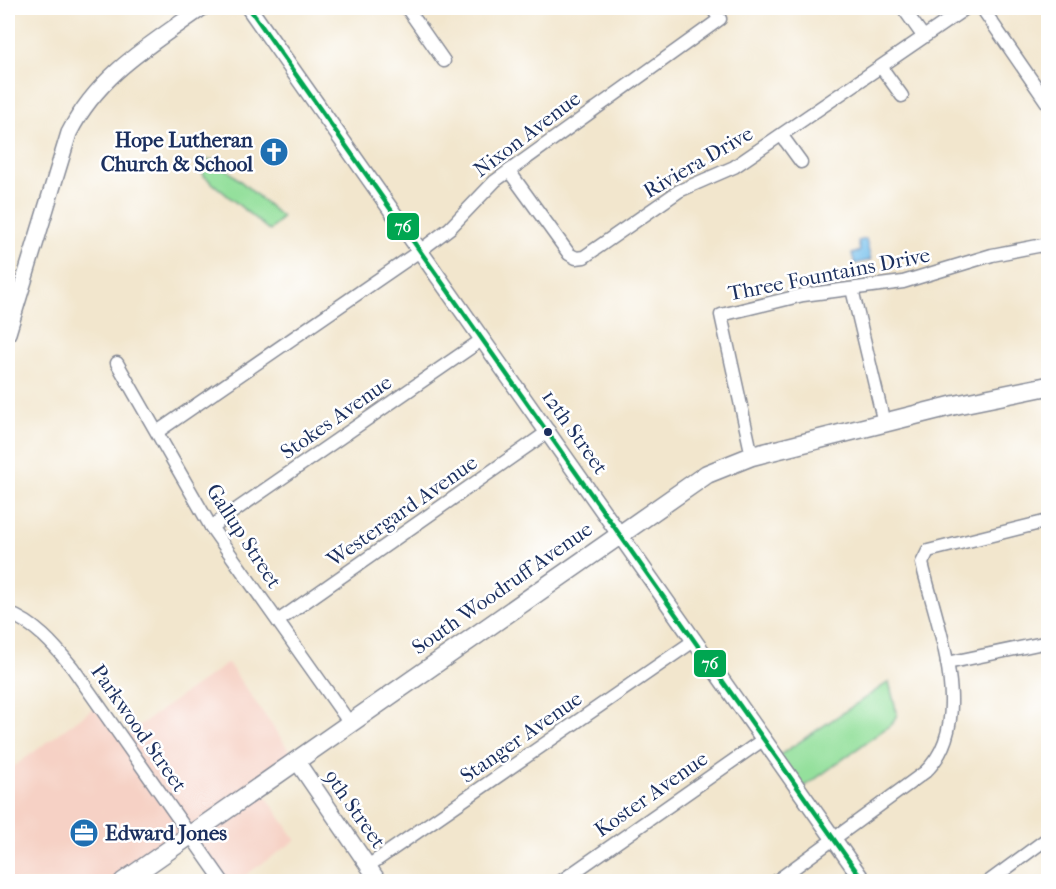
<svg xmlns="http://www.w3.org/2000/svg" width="1056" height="889" viewBox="0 0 1056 889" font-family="'IM FELL French Canon',serif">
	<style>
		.built { fill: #f6d1c5 }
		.green { fill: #94e09c; stroke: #58887d; stroke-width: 1.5 }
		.water { fill: #71beeb; stroke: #4676a4; stroke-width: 1.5 }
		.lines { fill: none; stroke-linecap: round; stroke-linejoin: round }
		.minor-casing { stroke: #868a96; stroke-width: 15 }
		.tertiary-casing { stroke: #868a96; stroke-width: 18 }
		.primary-casing { stroke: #868a96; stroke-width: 21 }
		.minor { stroke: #fff; stroke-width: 12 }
		.tertiary { stroke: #fff; stroke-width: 15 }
		.primary { stroke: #fff; stroke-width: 18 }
		.bus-1-casing { stroke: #fff; stroke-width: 9 }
		.bus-1 { stroke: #00a651; stroke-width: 4.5 }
		.bus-dot { fill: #1b2f5e; stroke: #fff; stroke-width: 2 }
		.labels { text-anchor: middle; stroke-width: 5; stroke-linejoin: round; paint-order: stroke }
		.street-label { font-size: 21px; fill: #1b2f5e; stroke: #fff }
		.poi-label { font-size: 21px; font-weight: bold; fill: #1b2f5e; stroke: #fff; text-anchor: end }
		.line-badge { stroke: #fff; stroke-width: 2 }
		.badge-label { font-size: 16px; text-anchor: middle; font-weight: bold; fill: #fff }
	</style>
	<rect width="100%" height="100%" fill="#fff"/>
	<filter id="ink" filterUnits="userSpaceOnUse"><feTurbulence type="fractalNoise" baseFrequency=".0167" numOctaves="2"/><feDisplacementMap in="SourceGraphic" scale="12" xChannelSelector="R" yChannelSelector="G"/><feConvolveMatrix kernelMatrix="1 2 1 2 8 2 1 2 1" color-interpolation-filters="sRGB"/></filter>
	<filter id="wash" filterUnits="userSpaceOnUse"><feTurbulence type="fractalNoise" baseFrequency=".008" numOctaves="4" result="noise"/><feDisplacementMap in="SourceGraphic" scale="24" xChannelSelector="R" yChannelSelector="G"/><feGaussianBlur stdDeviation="1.35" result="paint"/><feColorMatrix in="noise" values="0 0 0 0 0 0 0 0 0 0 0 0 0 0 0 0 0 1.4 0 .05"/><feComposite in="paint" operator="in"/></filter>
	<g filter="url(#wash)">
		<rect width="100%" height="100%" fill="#f2e6cd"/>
		<!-- built -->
		<path class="built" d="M228,663L296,760L259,786L296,840L237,881H223L190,834L138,871L145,881H8V771L99,704L123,737Z"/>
		<!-- green -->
		<g class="green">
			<path d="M207,160H216L282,217L270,231L204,176L202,169Z"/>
			<path d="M889,682L897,714L893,723L800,790L777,757Z"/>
		</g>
		<!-- water -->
		<path class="water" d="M866,239L871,260L855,264L852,254L860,251L858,241Z"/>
	</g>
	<g filter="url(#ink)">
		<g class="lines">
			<!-- minor casing -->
			<g class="minor-casing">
				<g id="minor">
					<path d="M407,8L444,61"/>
					<path d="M903,8L923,36"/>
					<path d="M982,8L1048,104"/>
					<path d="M881,67L902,96"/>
					<path d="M782,136L801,162"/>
					<path d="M509,171L569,254L576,258L584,257L679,191L734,167L966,8"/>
					<path d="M852,289L884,423"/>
					<path d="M117,363L211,527L349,722"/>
					<path d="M157,432L421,250L450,228L495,181L720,19L712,8"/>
					<path d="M752,456L721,315L803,295L903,282L992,255L1048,244"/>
					<path d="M211,527L483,339"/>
					<path d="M8,613C35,623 54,645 72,667L223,882"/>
					<path d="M278,621L549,431"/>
					<path d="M947,663L1048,642"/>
					<path d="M368,866L695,640"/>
					<path d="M560,882L764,739"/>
					<path d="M775,882L925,772C978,722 936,624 922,563L928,551L1048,521"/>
					<path d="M988,882L1048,838"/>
				</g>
			</g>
			<!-- tertiary casing -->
			<g class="tertiary-casing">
				<g id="tertiary">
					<path d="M249,8L864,882"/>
					<path d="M8,333L69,133C99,74 150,45 202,8"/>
					<path d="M296,760L379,882"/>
				</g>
			</g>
			<!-- primary casing -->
			<g class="primary-casing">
				<path id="primary" d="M123,882L707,474L752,456L955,405L1048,386"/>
			</g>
			<!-- minor -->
			<use href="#minor" class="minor"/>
			<!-- tertiary -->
			<use href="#tertiary" class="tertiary"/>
			<!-- primary -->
			<use href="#primary" class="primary"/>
			<!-- bus-1 casing -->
			<g class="bus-1-casing">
				<path id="bus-1" d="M249,8L864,882"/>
			</g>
			<!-- bus-1 -->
			<use href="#bus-1" class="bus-1"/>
		</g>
	</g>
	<!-- icons -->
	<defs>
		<g id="church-disc" transform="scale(1.5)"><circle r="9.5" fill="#1f6fb2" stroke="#fff"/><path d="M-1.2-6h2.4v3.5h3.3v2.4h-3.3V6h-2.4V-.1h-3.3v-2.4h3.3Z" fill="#fff"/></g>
		<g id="office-disc" transform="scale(1.5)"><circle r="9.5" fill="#1f6fb2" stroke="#fff"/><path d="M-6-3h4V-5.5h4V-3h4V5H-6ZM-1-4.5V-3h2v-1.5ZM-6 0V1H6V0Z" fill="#fff"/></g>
	</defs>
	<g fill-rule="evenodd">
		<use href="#church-disc" x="274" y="152"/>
		<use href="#office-disc" x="84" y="833"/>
	</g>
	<!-- markers -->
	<circle class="bus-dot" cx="548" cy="432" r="5"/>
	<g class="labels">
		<!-- street labels -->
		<g class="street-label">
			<text transform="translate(527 134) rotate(-37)" y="7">Nixon Avenue</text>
			<text transform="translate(698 162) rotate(-30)" y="7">Riviera Drive</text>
			<text transform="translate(829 274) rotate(-11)" y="7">Three Fountains Drive</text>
			<text transform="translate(336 417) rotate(-35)" y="7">Stokes Avenue</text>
			<text transform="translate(575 432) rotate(55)" y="7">12th Street</text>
			<text transform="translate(402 511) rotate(-35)" y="7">Westergard Avenue</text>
			<text transform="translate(244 536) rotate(57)" y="7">Gallup Street</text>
			<text transform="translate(502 588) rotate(-35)" y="7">South Woodruff Avenue</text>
			<text transform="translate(139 728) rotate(55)" y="7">Parkwood Street</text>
			<text transform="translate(521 737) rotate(-35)" y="7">Stanger Avenue</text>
			<text transform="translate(651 794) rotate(-35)" y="7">Koster Avenue</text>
			<text transform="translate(355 809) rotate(55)" y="7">9th Street</text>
		</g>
		<!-- poi labels -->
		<g class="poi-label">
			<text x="253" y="147">Hope Lutheran<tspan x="253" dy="24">Church &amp; School</tspan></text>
			<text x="105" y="840" text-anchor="start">Edward Jones</text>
		</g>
	</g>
	<g class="line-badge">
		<rect x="386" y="212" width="34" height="29" rx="6" fill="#00a651"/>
		<rect x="693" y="649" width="34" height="29" rx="6" fill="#00a651"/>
	</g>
	<g class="badge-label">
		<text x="403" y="232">76</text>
		<text x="710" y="669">76</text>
	</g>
	<!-- margin -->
	<rect width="1056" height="889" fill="none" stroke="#fff" stroke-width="30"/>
</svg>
